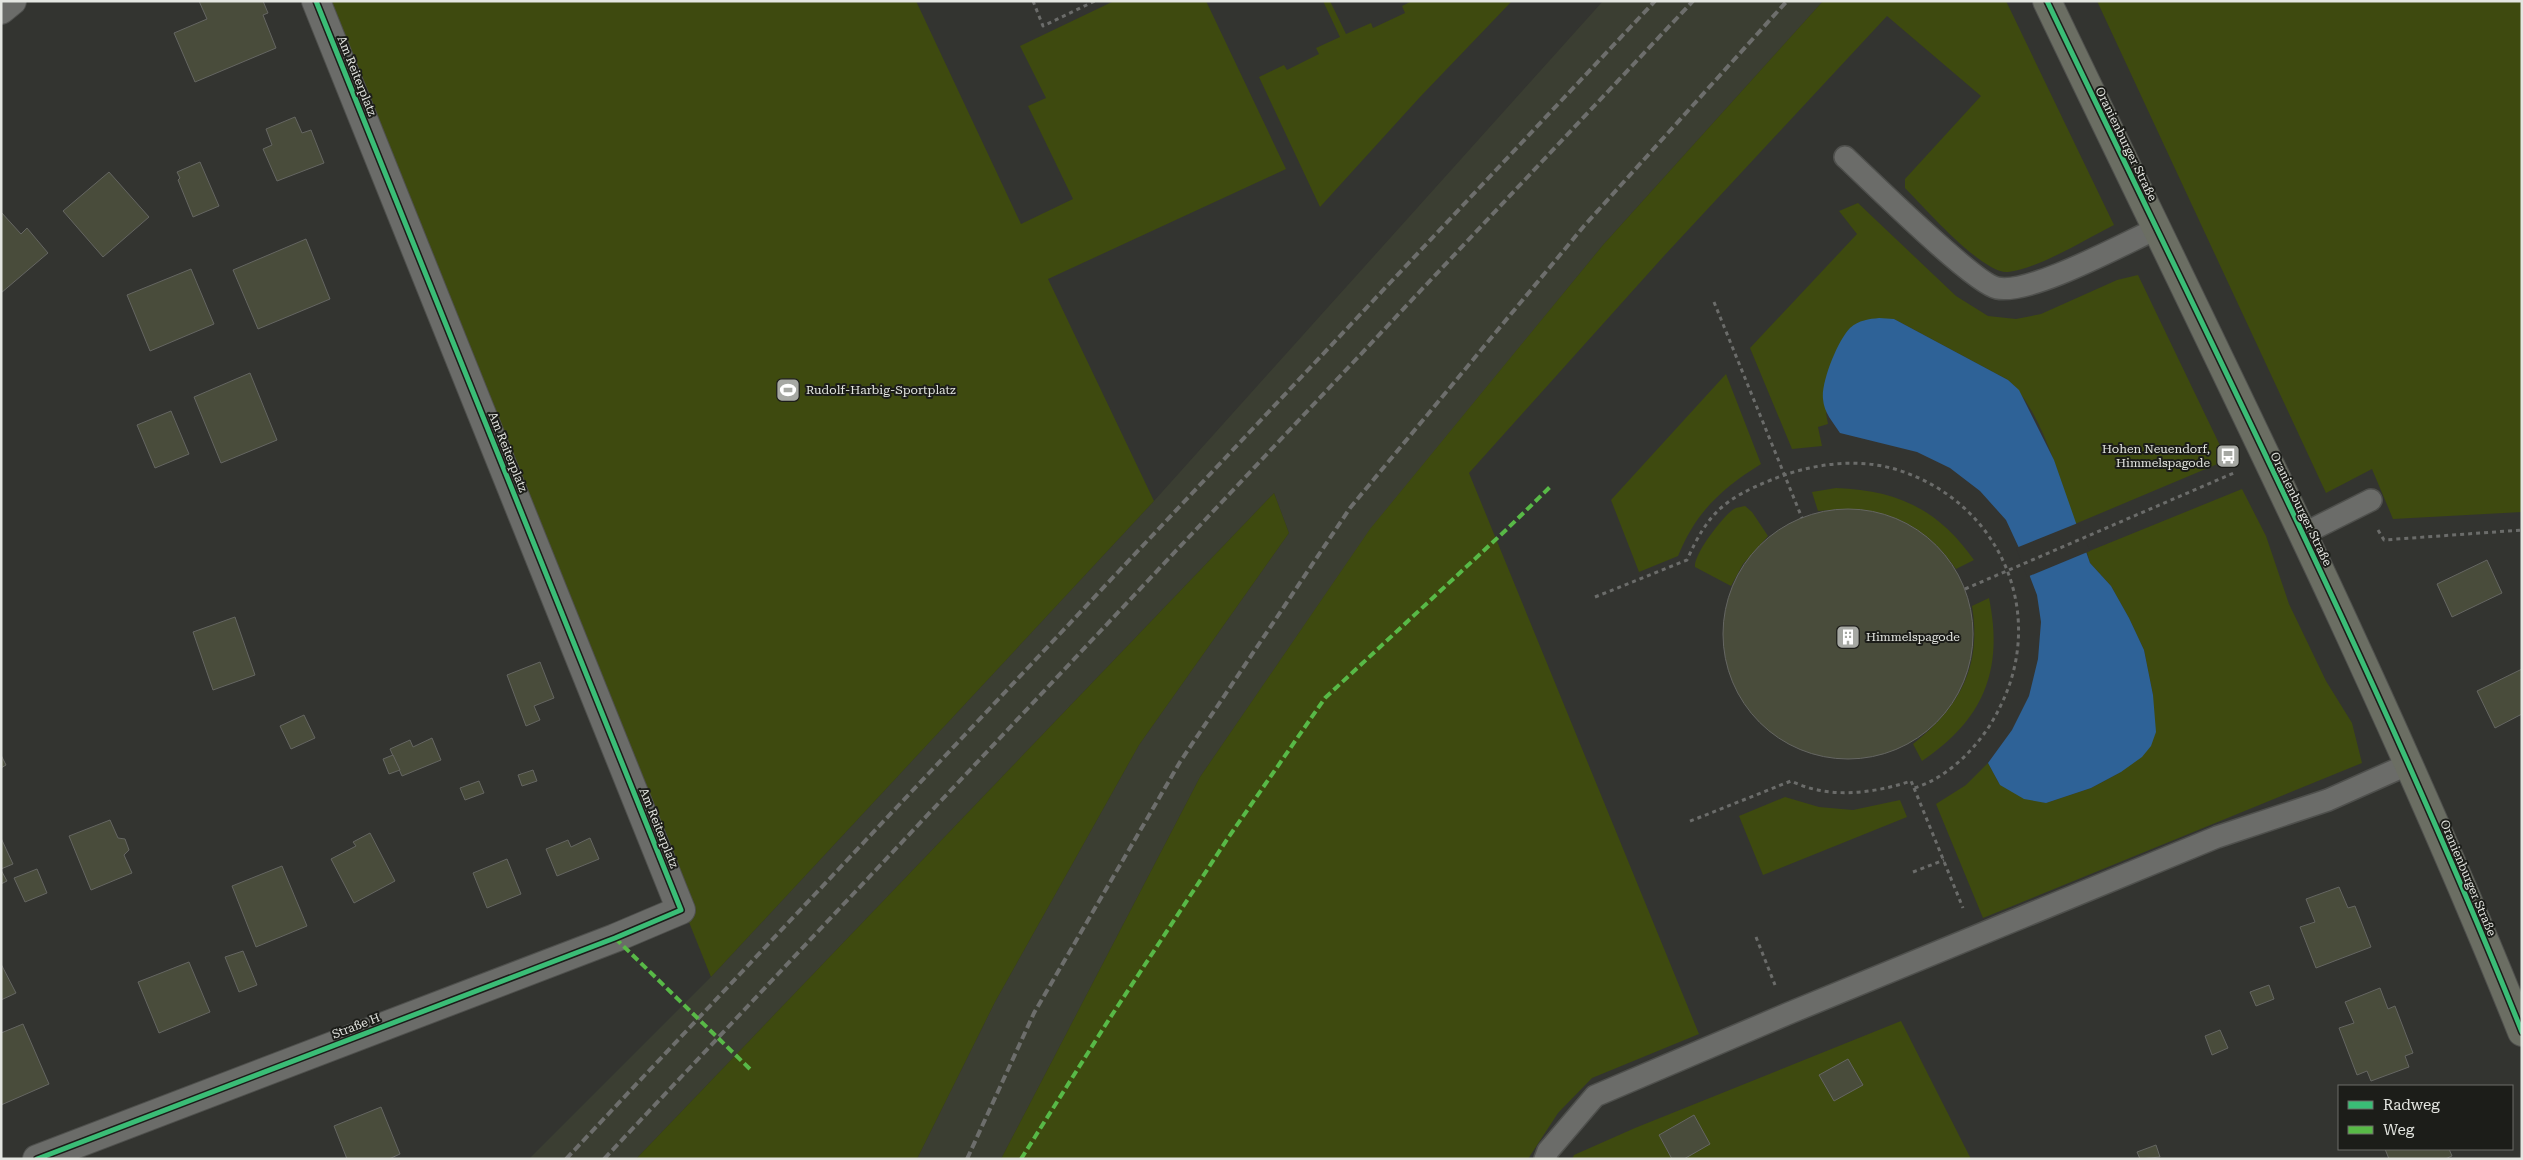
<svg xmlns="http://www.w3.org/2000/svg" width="2523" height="1160" viewBox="0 0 2523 1160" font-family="'Roboto Serif',serif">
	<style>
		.built { fill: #3b3e32 }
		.green { fill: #3e4a0f }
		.water { fill: #2e6297 }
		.pier { fill: #333430 }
		.building { fill: #494c3b; stroke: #656662 }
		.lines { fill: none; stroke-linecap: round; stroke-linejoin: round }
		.lane-casing { stroke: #4f504d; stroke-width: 24 }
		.street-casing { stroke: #4f504d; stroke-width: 30 }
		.primary-casing { stroke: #4f504d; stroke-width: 30 }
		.path { stroke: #6b6c6a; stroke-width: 3; stroke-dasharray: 4 4; stroke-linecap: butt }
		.lane { stroke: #6b6c69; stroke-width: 21 }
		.street { stroke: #6b6c69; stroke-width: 28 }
		.primary { stroke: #6b6e63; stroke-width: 28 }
		.rail { stroke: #6d6e6c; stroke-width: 4; stroke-dasharray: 8 4; stroke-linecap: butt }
		.quiet { stroke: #58b947; stroke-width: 4; stroke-dasharray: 8 4; stroke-linecap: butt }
		.cycleway-casing { stroke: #1c1d19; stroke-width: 8 }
		.cycleway { stroke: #3abd76; stroke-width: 5 }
		.labels { text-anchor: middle; stroke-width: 4; stroke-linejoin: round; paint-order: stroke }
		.street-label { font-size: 12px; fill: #e4e6e1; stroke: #1c1d19 }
		.poi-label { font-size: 12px; fill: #e4e6e1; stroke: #1c1d19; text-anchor: start }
	</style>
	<rect width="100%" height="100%" fill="#333430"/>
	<!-- built -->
	<path class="built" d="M1603,1H1823L1603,245L1370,530L1200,777L1001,1159H917L995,1002L1139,745L1289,533L1274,493L636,1159H529L711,977L1154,501Z"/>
	<!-- green -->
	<g class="green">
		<path d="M320,1H916L1021,224L1073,199L1028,106L1046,98L1020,46L1114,1H1206L1286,169L1048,279L1154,501L711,977Z"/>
		<path d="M1323,1H1330L1346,34L1371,23L1373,28L1405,13L1402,6L1412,1H1512L1420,97L1320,207L1259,77L1284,65L1287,70L1319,54L1316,48L1340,37Z"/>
		<path d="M1823,1H2006L2114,225C2086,239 2038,269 2008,272C1982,274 1924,207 1905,188V179L1981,96L1887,16L1663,257L1469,473L1699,1034L1592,1078L1558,1113L1528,1159H1001L1200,777L1370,529L1603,245Z"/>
		<path d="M2097,1H2522V512L2393,519L2372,469L2326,493Z"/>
		<path d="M1858,203L1956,296L1988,316L2016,319L2041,314L2117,280L2138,275L2227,460L2075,524C2061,482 2041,409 2008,380L1894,319L1826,413L1828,424L1818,427L1822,446L1792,449L1750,348L1857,234L1839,211Z"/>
		<path d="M1726,374L1761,464C1721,489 1696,512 1678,556L1639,572L1611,500Z"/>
		<path d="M1836,488C1897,490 1938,509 1974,560L1956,569C1922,519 1877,504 1818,511L1812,492Z"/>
		<path d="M2242,489L2266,536L2289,604L2326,681L2352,723L2362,763L1983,918L1936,804L1966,785L1988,763L2000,785L2046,803L2091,788L2121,772L2153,695L2144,650L2129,618L2111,586L2090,563L2087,552Z"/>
		<path d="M1274,493L1289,533L1139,745L995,1002L917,1159H636Z"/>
		<path d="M1745,506L1752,512L1768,536L1743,564L1731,586L1695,567C1693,555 1723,516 1734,509C1737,507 1742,507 1745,506Z"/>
		<path d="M1989,598C2004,671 1983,720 1922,761L1913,744C1960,707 1982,666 1972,606Z"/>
		<path d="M1785,797L1819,807L1853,810L1900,800L1907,817L1763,875L1739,816Z"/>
		<path d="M1901,1021L1971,1159H1572L1574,1155L1635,1128Z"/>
	</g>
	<!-- water -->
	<path class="water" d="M1879,318L1894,319L2008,380L2019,390L2054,460L2090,563L2111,586L2129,618L2144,650L2153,695L2156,732L2151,746L2142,757L2121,772L2091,788L2046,803L2024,799L2000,785L1988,763L2012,730L2029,696L2038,659L2041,622L2037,595L2019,548L2006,520L1980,491L1950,468L1917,452L1840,433C1833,422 1824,413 1823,399C1821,382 1838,340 1850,328C1859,320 1869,319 1879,318Z"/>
	<!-- pier -->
	<path class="pier" d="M2078,523L2090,551L2027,577L2016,548Z"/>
	<!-- building -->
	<g class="building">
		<path d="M199,1H263L268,13L263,15L276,48L195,82L174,33L207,19Z"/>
		<path d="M295,117L302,133L311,130L324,163L277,181L263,149L272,145L266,129Z"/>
		<path d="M200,162L219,206L193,217L178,180L180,178L177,172Z"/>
		<path d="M109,172L149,217L103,257L63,211Z"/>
		<path d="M1,212L21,234L27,228L48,253L1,293Z"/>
		<path d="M306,239L330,299L258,329L233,270Z"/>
		<path d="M191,269L214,324L150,351L127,295Z"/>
		<path d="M250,373L277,440L221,463L194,397Z"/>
		<path d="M171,411L189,454L155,468L137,425Z"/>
		<circle cx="1848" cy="634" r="125"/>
		<path d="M2487,560L2502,593L2452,617L2437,584Z"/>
		<path d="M235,617L255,675L213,690L193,632Z"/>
		<path d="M540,662L554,698L534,706L540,720L526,726L507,675Z"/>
		<path d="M2522,669V714L2495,728L2477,691Z"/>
		<path d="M304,715L315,738L291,749L280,726Z"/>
		<path d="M432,738L441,760L402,776L390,749L410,740L413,747Z"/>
		<path d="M1,755L6,765L1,768Z"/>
		<path d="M393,755L400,770L389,774L383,759Z"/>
		<path d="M533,770L537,781L522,786L518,775Z"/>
		<path d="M479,781L484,793L465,800L460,788Z"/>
		<path d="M110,820L118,838L125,839L129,850L124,855L132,873L91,890L69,836Z"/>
		<path d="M370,833L395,881L354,903L331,859L356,846L353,842Z"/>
		<path d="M1,838L13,864L1,869Z"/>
		<path d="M590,838L599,859L557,876L546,849L568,840L571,847Z"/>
		<path d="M507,859L521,894L487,908L473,873Z"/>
		<path d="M282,866L307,926L256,947L232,886Z"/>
		<path d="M37,869L47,893L25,902L14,878Z"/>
		<path d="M1,870L7,881L1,884Z"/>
		<path d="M2339,887L2348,908L2355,906L2371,947L2316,968L2300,927L2315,922L2306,899Z"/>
		<path d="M243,951L257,985L239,992L225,957Z"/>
		<path d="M189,962L210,1012L159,1033L138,982Z"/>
		<path d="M1,964L16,993L1,1000Z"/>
		<path d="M2269,985L2274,999L2256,1006L2250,992Z"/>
		<path d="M2380,988L2388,1009L2395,1006L2413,1053L2405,1056L2409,1067L2371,1081L2367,1071L2357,1075L2339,1028L2354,1023L2345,1002Z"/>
		<path d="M23,1024L49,1084L1,1105V1033Z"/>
		<path d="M2220,1030L2228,1048L2212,1055L2205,1036Z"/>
		<path d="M1848,1059L1863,1085L1834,1101L1819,1075Z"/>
		<path d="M381,1107L400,1154L389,1159H347L334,1126Z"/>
		<path d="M1694,1115L1710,1144L1684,1159H1672L1659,1135Z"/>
		<path d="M2156,1145L2160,1157L2140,1159L2137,1152Z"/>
		<path d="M2385,1149H2449L2452,1156L2445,1159H2389Z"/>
	</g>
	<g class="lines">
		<!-- lane casing -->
		<g class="lane-casing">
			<g id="lane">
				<path d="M1845,157C1870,180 1973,283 1997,288C2030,295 2123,244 2156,229"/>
				<path d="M2303,534L2371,500"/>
				<path d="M1545,1159L1548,1151L1595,1096L1787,1014L2217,837L2328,800L2409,764"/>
			</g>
		</g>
		<!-- street casing -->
		<g class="street-casing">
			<g id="street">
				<path d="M1,10L12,1"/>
				<path d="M37,1159L615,938L681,910L316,1"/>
			</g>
		</g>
		<!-- primary casing -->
		<g class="primary-casing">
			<path id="primary" d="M2047,1C2210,342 2381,680 2522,1032"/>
		</g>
		<!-- path -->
		<g class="path">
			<path d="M1033,1L1043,26L1095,1"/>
			<path d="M1714,302L1802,518"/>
			<path d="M2378,530L2384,540L2522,530"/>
			<path d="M1965,589L2236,472"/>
			<path d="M1595,597L1687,560C1708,513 1724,499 1771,480C1810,464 1857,457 1898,470C1999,502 2048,612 2000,707C1984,741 1951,777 1914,788L1911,781C1872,794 1828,799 1791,781L1688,822"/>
			<path d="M1914,788L1963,908"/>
			<path d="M1913,872L1944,860"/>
			<path d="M1756,937L1775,985"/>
		</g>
		<!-- lane -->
		<use href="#lane" class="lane"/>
		<!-- street -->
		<use href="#street" class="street"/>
		<!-- primary -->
		<use href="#primary" class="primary"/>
		<!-- rail -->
		<g class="rail">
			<path d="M566,1159L1655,1"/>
			<path d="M604,1159L1693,1"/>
			<path d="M967,1159L1034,1013L1180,762L1350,508L1584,226L1787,1"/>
		</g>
		<!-- quiet -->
		<g class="quiet">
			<path d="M615,938L752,1071"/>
			<path d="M1021,1159L1108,1021L1228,838L1325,698L1506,530L1550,487"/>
		</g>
		<!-- cycleway casing -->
		<g class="cycleway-casing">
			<g id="cycleway">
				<path d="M2047,1C2210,342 2381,680 2522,1032"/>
				<path d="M37,1159L615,938L681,910L316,1"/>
			</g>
		</g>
		<!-- cycleway -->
		<use href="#cycleway" class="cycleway"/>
	</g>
	<!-- icons -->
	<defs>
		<g id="stadium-square" transform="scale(1.25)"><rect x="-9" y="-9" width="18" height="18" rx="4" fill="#a6a8a3" stroke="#1c1d19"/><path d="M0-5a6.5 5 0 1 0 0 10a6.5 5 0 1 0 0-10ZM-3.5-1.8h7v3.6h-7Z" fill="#fff"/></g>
		<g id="bus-square" transform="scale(1.25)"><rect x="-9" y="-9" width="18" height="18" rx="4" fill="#a6a8a3" stroke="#1c1d19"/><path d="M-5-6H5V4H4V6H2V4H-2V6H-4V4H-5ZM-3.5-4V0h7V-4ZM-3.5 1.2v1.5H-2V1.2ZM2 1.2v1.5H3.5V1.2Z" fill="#fff"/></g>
		<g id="building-square" transform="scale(1.25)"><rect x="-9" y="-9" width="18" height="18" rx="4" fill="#a6a8a3" stroke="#1c1d19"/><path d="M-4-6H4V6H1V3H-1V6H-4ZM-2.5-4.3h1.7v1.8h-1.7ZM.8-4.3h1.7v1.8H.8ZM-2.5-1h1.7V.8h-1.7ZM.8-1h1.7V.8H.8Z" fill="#fff"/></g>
	</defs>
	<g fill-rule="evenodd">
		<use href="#stadium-square" x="788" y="390"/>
		<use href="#bus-square" x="2228" y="456"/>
		<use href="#building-square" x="1848" y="637"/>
	</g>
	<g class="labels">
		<!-- street labels -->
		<g class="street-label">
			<text transform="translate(357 76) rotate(68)" y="4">Am Reiterplatz</text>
			<text transform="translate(2126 144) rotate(64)" y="4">Oranienburger Straße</text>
			<text transform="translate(508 452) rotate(68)" y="4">Am Reiterplatz</text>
			<text transform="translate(2301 509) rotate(64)" y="4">Oranienburger Straße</text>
			<text transform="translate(659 828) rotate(68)" y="4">Am Reiterplatz</text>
			<text transform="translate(2468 878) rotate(67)" y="4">Oranienburger Straße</text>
			<text transform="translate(356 1026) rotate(-21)" y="4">Straße H</text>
		</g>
		<!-- poi labels -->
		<g class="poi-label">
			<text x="806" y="394">Rudolf-Harbig-Sportplatz</text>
			<text x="2210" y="453" text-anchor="end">Hohen Neuendorf,<tspan x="2210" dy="14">Himmelspagode</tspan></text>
			<text x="1866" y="641">Himmelspagode</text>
		</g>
	</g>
	<!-- border -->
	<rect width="2523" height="1160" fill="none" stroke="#e4e6e1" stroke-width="5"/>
	<!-- legend -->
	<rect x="2338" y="1085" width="175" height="65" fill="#1c1d19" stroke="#6c6d69"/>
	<rect x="2348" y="1101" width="25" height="8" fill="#3abd76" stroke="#6c6d69"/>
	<text x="2383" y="1110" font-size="15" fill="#e4e6e1">Radweg</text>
	<rect x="2348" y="1126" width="25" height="8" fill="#58b947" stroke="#6c6d69"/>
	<text x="2383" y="1135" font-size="15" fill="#e4e6e1">Weg</text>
</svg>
